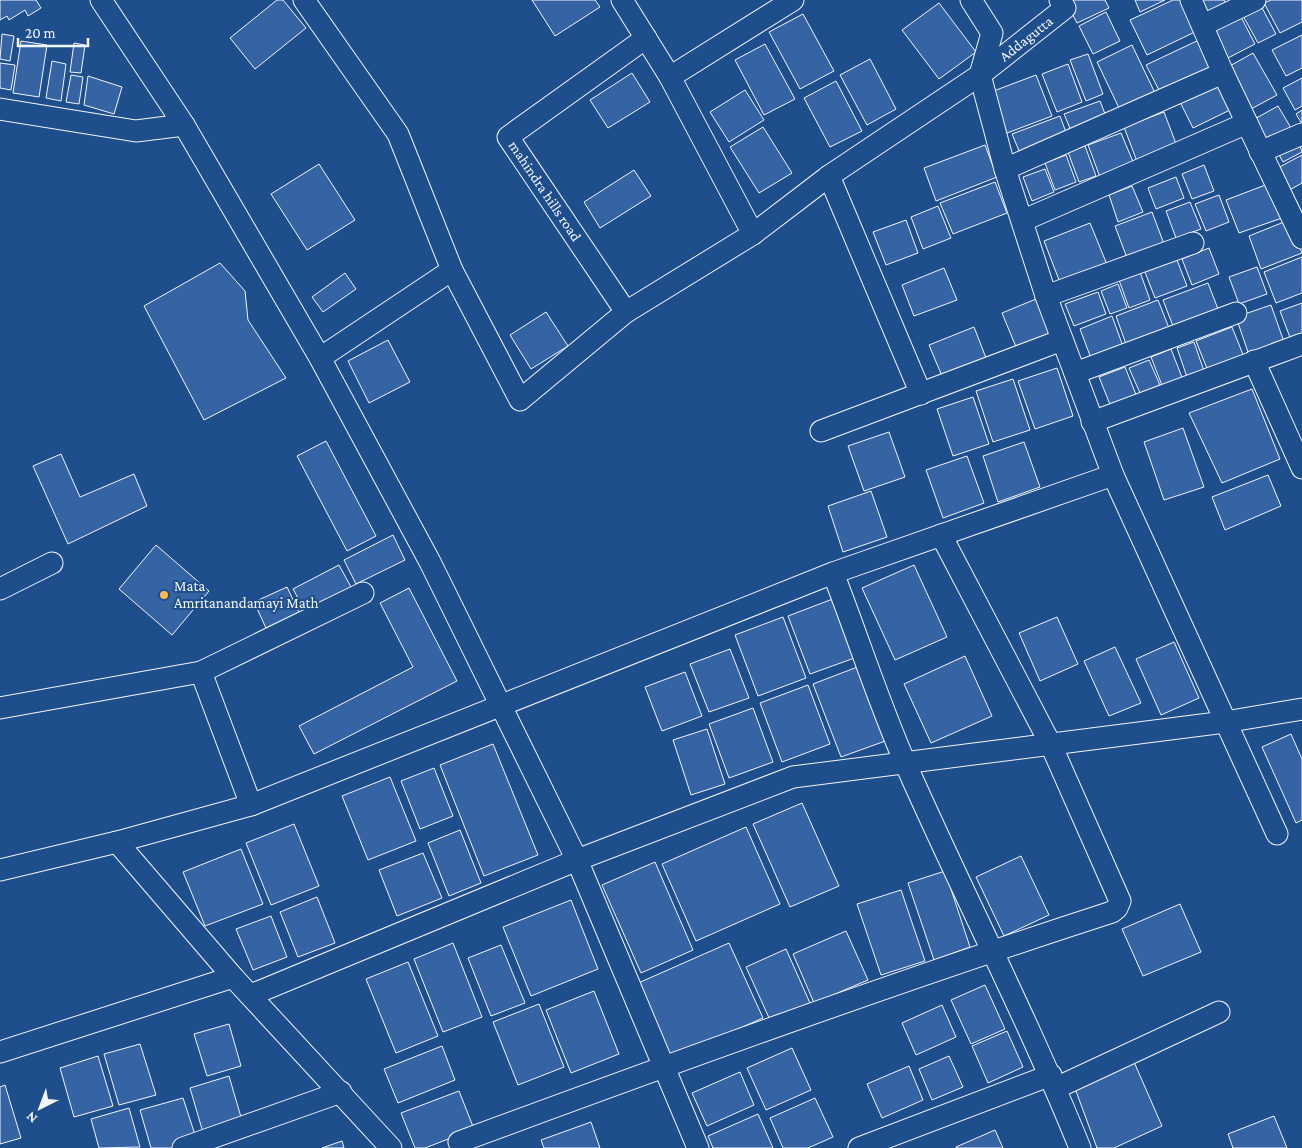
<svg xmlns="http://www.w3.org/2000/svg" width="1302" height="1148" viewBox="0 0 1302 1148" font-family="'Crimson Pro',serif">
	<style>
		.building { fill: #3563a3; stroke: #f2f6ff }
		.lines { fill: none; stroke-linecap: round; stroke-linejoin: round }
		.street-casing { stroke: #f2f6ff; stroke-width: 23 }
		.street { stroke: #1f4e8c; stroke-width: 21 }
		.poi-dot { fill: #ffb74d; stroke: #1f4e8c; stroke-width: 2 }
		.labels { text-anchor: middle; stroke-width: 4; stroke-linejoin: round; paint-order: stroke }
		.street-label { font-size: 15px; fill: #f2f6ff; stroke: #1f4e8c }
		.poi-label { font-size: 15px; fill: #f2f6ff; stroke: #1f4e8c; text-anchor: start }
	</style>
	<rect width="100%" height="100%" fill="#1f4e8c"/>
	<!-- building -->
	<g class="building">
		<path d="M0,0H36L41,8L28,16L25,10L9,20L7,16L0,20Z"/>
		<path d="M277,0H283L306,28L255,69L230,38Z"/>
		<path d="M532,0H595L600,7L555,36Z"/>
		<path d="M1065,0H1105L1109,8L1077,23Z"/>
		<path d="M1135,0H1165L1140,12Z"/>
		<path d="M1173,0H1184L1199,30L1147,55L1130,20Z"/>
		<path d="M1200,0H1224L1227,6L1208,16Z"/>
		<path d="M1271,0H1302V22L1280,33L1264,3Z"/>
		<path d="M939,3L976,52L939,79L902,30Z"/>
		<path d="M1260,4L1276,34L1258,43L1242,14Z"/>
		<path d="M1106,12L1120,41L1093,54L1079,26Z"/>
		<path d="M803,14L834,71L800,89L769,32Z"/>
		<path d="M1241,17L1255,44L1222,61L1208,34Z"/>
		<path d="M2,34L14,36L10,61L0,59Z"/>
		<path d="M1302,35V68L1286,76L1272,50Z"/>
		<path d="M1201,39L1215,68L1161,94L1146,65Z"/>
		<path d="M21,41L47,45L39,97L13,93Z"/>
		<path d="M74,43L85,45L81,73L70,72Z"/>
		<path d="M765,44L795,99L764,115L735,60Z"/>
		<path d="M1132,45L1155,93L1120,110L1097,62Z"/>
		<path d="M1253,53L1277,95L1251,109L1228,67Z"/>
		<path d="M1088,54L1103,94L1086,101L1070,60Z"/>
		<path d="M870,59L896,109L867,125L840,75Z"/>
		<path d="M52,61L66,64L61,101L46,98Z"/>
		<path d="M0,63L15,65L11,90L0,88Z"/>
		<path d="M1068,64L1082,102L1057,112L1042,74Z"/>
		<path d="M632,73L650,102L608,128L590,100Z"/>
		<path d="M71,75L83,77L79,104L66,102Z"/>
		<path d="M1036,75L1052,116L1007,133L991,92Z"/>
		<path d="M88,76L122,87L114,114L84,105Z"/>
		<path d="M1219,78L1234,108L1193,128L1178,98Z"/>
		<path d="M1302,78V106L1295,110L1283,88Z"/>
		<path d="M836,81L862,131L830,147L804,98Z"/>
		<path d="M745,90L764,120L729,142L710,112Z"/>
		<path d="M1100,101L1107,119L1072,133L1064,114Z"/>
		<path d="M1278,106L1291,128L1263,143L1251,121Z"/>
		<path d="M1302,110V124L1296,114Z"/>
		<path d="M1164,112L1178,149L1138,164L1124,127Z"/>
		<path d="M1060,116L1067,135L1020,153L1012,134Z"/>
		<path d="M763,127L792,173L759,193L730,147Z"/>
		<path d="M1121,133L1134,164L1100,177L1088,145Z"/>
		<path d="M1298,139L1302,152L1283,162L1277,151Z"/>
		<path d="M985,145L997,177L936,201L924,168Z"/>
		<path d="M1085,146L1096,176L1079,182L1068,152Z"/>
		<path d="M1066,155L1076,182L1055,190L1045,163Z"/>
		<path d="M1302,155V183L1286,192L1274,170Z"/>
		<path d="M319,164L355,220L307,250L271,194Z"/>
		<path d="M1204,165L1214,191L1192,199L1182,174Z"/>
		<path d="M1045,169L1054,192L1032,201L1023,177Z"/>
		<path d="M634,170L651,196L600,228L584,202Z"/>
		<path d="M1176,177L1184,198L1156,209L1148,188Z"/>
		<path d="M995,182L1007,213L953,234L940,203Z"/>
		<path d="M1268,184L1282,218L1239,233L1226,200Z"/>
		<path d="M1132,186L1143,212L1118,222L1109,195Z"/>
		<path d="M1219,195L1229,222L1206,231L1195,204Z"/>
		<path d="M1190,202L1201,229L1176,238L1166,211Z"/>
		<path d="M938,206L951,238L923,249L911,217Z"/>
		<path d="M1152,212L1164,244L1127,258L1115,226Z"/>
		<path d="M906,220L918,253L886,265L873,232Z"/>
		<path d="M1289,220L1302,253L1261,269L1249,236Z"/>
		<path d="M1090,223L1108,267L1061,285L1044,241Z"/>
		<path d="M1209,248L1219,274L1192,285L1182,259Z"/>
		<path d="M1302,257V293L1276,303L1264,272Z"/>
		<path d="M1177,260L1187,286L1155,298L1145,272Z"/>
		<path d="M220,263L245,291L248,320L286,378L204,420L144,306Z"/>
		<path d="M1257,267L1267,294L1239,304L1229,277Z"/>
		<path d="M944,268L957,300L914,316L902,285Z"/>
		<path d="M1140,272L1150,300L1129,308L1119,280Z"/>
		<path d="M345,273L356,289L323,312L312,297Z"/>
		<path d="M1208,283L1218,309L1173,326L1163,300Z"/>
		<path d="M1118,284L1127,308L1110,314L1101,291Z"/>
		<path d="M1098,292L1106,314L1074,326L1065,304Z"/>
		<path d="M1036,299L1050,334L1016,347L1002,313Z"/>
		<path d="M1158,300L1169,328L1126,344L1116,316Z"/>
		<path d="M1302,303V336L1291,340L1280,311Z"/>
		<path d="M1271,305L1284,342L1249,355L1236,317Z"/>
		<path d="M546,312L568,346L531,369L510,335Z"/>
		<path d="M1112,316L1124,349L1092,361L1080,329Z"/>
		<path d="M974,327L986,358L942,376L929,345Z"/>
		<path d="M1232,327L1244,357L1208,371L1196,341Z"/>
		<path d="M388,340L410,382L369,403L348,361Z"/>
		<path d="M1194,342L1204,371L1187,377L1177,348Z"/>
		<path d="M1171,349L1183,380L1163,388L1151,357Z"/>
		<path d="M1149,360L1160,385L1140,393L1129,368Z"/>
		<path d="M1125,367L1137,397L1111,407L1099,377Z"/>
		<path d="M1057,368L1073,416L1035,429L1018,381Z"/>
		<path d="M1013,379L1030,430L993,442L976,391Z"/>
		<path d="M1252,389L1280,459L1222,483L1189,413Z"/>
		<path d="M973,397L989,444L953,456L937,409Z"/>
		<path d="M1183,428L1204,487L1164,500L1144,442Z"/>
		<path d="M889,432L905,477L864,491L848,446Z"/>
		<path d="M326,441L376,536L347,551L297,456Z"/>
		<path d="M1024,442L1040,487L998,502L983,456Z"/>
		<path d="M61,454L80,497L134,474L147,506L68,544L33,466Z"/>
		<path d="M967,456L984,503L943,518L926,470Z"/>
		<path d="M1268,475L1281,506L1225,530L1212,497Z"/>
		<path d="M871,491L887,537L843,552L828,506Z"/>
		<path d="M393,535L405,560L356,584L344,560Z"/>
		<path d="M156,545L209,591L172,635L119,589Z"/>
		<path d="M339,565L351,587L305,611L293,589Z"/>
		<path d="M914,565L947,637L895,660L862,588Z"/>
		<path d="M287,587L299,612L266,628L254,602Z"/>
		<path d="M409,588L457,681L314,754L299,726L413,667L380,603Z"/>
		<path d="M838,597L860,656L810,674L788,616Z"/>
		<path d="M783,617L806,678L758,696L735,635Z"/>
		<path d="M1057,617L1078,664L1040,681L1019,633Z"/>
		<path d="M1174,642L1199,698L1161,715L1136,659Z"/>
		<path d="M1115,647L1141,703L1109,716L1084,661Z"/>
		<path d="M730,649L749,698L709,712L690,664Z"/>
		<path d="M965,656L992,716L931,743L904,684Z"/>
		<path d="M860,666L888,740L841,757L813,684Z"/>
		<path d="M685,672L702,716L662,731L645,687Z"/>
		<path d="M808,685L830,744L782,762L760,703Z"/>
		<path d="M753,708L773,762L729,778L709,724Z"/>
		<path d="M707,729L725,784L691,795L673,740Z"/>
		<path d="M1291,734L1302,759V820L1296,823L1262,747Z"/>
		<path d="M493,744L538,855L484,876L440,765Z"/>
		<path d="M434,768L453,816L420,829L401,781Z"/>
		<path d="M390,777L416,841L368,860L342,796Z"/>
		<path d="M802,803L839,886L790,907L753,824Z"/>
		<path d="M294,824L319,886L271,905L246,843Z"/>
		<path d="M746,827L780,904L696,941L662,864Z"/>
		<path d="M460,830L481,883L449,896L428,843Z"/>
		<path d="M241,849L263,904L205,926L183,872Z"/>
		<path d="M423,853L442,898L397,916L379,870Z"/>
		<path d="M1021,856L1049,915L1004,936L976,877Z"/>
		<path d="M655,862L693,950L641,973L602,885Z"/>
		<path d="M945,871L970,947L934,960L908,883Z"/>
		<path d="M901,890L925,961L881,975L857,904Z"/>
		<path d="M317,897L335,943L298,957L280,912Z"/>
		<path d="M571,900L598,969L531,996L503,927Z"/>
		<path d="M1180,904L1201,952L1143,976L1122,929Z"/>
		<path d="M271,916L287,957L253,970L236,929Z"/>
		<path d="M846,931L868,980L814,1003L793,954Z"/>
		<path d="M453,943L482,1017L443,1032L414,959Z"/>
		<path d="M729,943L763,1018L669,1059L636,984Z"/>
		<path d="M501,945L525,1003L491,1016L468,958Z"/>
		<path d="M786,949L810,1003L770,1020L746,967Z"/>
		<path d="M408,962L438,1036L396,1053L366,979Z"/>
		<path d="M985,985L1005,1029L971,1044L951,1000Z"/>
		<path d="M594,991L619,1054L571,1073L546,1010Z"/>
		<path d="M539,1004L564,1067L518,1085L493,1022Z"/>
		<path d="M942,1005L956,1037L916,1055L902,1023Z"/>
		<path d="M229,1024L241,1066L207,1076L194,1034Z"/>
		<path d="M1007,1031L1023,1067L988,1083L972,1046Z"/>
		<path d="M140,1044L156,1095L119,1105L104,1054Z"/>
		<path d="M442,1046L455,1080L398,1103L384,1069Z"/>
		<path d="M792,1048L811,1090L766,1110L747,1068Z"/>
		<path d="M1131,1055L1162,1126L1114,1148H1097L1073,1083Z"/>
		<path d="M98,1056L113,1106L74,1117L60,1068Z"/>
		<path d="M949,1056L963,1087L932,1100L919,1069Z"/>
		<path d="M909,1066L923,1100L882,1118L867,1084Z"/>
		<path d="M740,1072L754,1105L707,1126L692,1093Z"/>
		<path d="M229,1076L243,1124L204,1136L190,1088Z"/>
		<path d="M5,1085L21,1138L0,1144V1087Z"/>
		<path d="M459,1091L474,1129L425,1148H415L401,1113Z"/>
		<path d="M183,1098L197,1141L174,1148H151L140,1110Z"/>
		<path d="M815,1098L833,1137L808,1148H783L770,1118Z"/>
		<path d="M129,1108L140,1147L99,1148L91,1119Z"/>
		<path d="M758,1114L773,1148H713L708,1136Z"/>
		<path d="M1274,1116L1287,1148H1233L1228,1134Z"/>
		<path d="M591,1122L600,1148H544L541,1140Z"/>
		<path d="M995,1130L1003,1148H956V1147Z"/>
		<path d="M342,1141L344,1148H322Z"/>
	</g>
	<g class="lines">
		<!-- street casing -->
		<g class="street-casing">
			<g id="street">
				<path d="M101,0L184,125L320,358L430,562L577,860L698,1148"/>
				<path d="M304,0L398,134L452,270"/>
				<path d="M622,0L670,77L753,234"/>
				<path d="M971,0L992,33L980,75L1005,169L1046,296L1113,475L1277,834"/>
				<path d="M1191,0L1223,73L1302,238"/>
				<path d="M1203,25L1255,0"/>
				<path d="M670,77L793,0"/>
				<path d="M0,109L136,131L184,125"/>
				<path d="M1260,152L1302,134"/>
				<path d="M1005,169L1223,73"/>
				<path d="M829,176L921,394"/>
				<path d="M1024,220L1247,123"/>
				<path d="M1046,296L1193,243"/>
				<path d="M626,312L508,137L646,38"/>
				<path id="s1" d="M320,358L452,270L520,400L626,312L753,234L829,176L980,75L1065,8L1060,0"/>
				<path d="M1254,361L1302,468"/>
				<path d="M1075,373L1236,313"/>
				<path d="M1092,422L1302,344"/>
				<path d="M821,431L1062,340"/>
				<path d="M833,573C858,637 879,704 907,767C963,894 1028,1019 1080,1148"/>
				<path d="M0,589L52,563"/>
				<path d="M0,708L201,672"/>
				<path d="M251,805L201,672L363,593"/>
				<path d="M117,842L233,977L391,1148"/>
				<path d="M0,870L117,842L251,805L833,573L1113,475"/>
				<path d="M251,995L577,860L793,777L1225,722L1302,709"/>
				<path d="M0,1052L233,977"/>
				<path d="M1056,1088L1219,1012"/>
				<path d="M459,1142C676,1062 892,983 1112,912L1117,908L1120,901L1051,745L941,535"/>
				<path d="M183,1148L341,1092"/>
				<path d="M859,1148L1051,1075"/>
			</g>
		</g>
		<!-- street -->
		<use href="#street" class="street"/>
	</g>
	<!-- markers -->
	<circle class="poi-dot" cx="164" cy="595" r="5"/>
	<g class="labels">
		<!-- street labels -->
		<g class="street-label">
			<text dy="5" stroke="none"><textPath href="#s1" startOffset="928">Addagutta</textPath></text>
			<text transform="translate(545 191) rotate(56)" y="5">mahindra hills road</text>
		</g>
		<!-- poi labels -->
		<g class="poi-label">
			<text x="174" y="591">Mata<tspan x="174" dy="17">Amritanandamayi Math</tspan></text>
		</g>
	</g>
	<!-- north arrow -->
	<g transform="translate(40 1108) rotate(222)" stroke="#1f4e8c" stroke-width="4" paint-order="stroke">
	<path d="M0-4L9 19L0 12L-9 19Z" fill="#f2f6ff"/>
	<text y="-8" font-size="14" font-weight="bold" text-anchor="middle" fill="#f2f6ff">N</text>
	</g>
	<!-- scale -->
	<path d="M18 38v8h70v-8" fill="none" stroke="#f2f6ff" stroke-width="2.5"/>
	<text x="25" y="38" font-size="15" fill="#f2f6ff" stroke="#1f4e8c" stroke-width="4" paint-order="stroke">20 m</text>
</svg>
